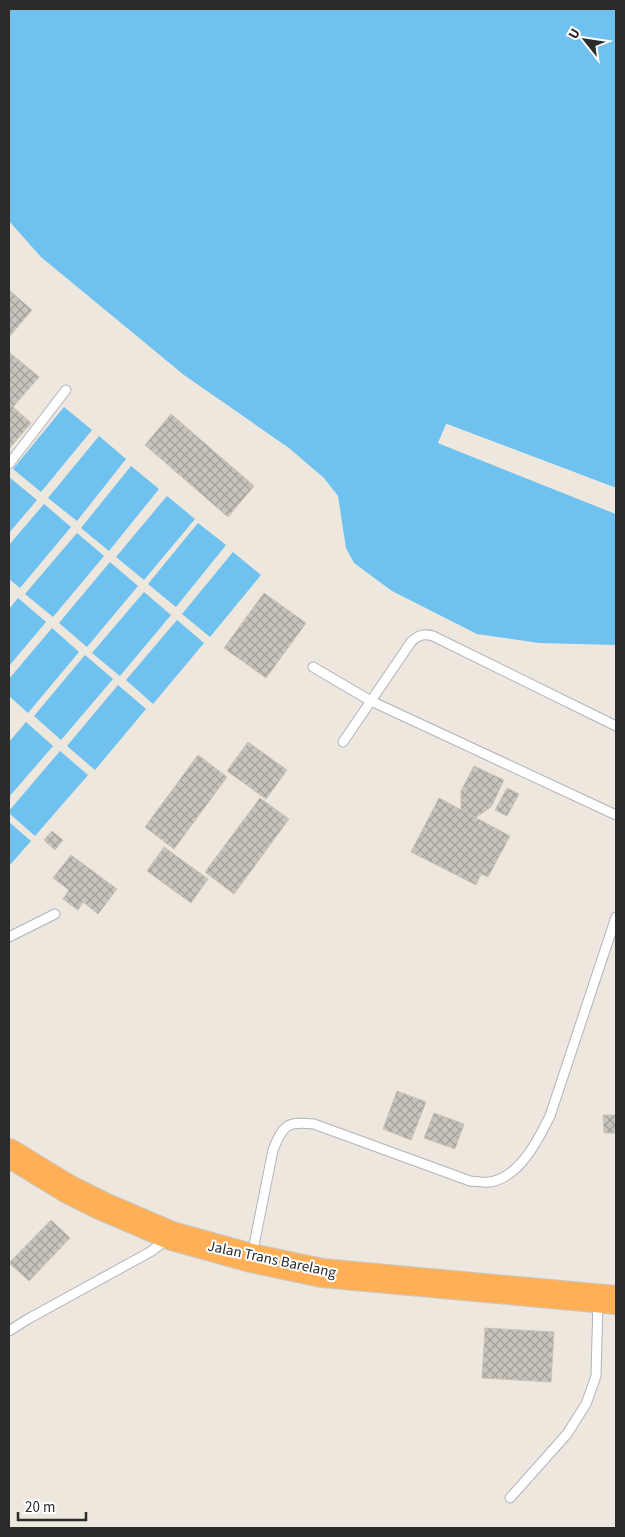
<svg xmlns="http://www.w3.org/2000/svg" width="625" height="1537" viewBox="0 0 625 1537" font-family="'Source Sans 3',sans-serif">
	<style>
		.water { fill: #6fc1ef }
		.pier { fill: #ede7dd }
		.building { fill: url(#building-cross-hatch); stroke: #c8c4b6 }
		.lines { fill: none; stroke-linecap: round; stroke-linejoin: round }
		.lane-casing { stroke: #b1b2bf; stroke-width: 11 }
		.highway-casing { stroke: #c8c8c8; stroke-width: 30 }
		.lane { stroke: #fff; stroke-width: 9 }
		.highway { stroke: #ffb056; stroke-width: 28 }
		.labels { text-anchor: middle; stroke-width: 4; stroke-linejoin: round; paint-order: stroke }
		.street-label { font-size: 15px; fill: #2b2b2b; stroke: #fff }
	</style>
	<defs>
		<pattern id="building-cross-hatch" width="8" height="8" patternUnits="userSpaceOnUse" patternTransform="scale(1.25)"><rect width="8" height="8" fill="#c8c4bc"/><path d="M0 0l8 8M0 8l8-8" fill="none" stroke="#a39f99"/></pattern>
	</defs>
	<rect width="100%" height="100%" fill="#ede7dd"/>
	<!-- water -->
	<g class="water">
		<path d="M9,9H616V488L447,424L438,443L616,514V645L539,643L477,634L392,591L354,563L346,548L338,496L324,478L289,448L184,375L41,257L9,221Z"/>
		<path d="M64,407L92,430L41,492L13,469Z"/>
		<path d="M99,436L126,459L77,521L48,498Z"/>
		<path d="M131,466L159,489L109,551L81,528Z"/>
		<path d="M9,477L37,500L9,533Z"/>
		<path d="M167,496L195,519L144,580L116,557Z"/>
		<path d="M44,504L71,527L20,588L9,579V545Z"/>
		<path d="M198,523L226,545L176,607L148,584Z"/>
		<path d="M77,533L104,556L53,617L25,594Z"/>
		<path d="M233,552L261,575L210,637L182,614Z"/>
		<path d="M110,562L138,586L87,647L59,623Z"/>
		<path d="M144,592L171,615L120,676L92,653Z"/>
		<path d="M18,598L46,622L9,666V609Z"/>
		<path d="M177,620L204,643L153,704L126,680Z"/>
		<path d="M52,628L79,652L28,713L9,696V679Z"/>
		<path d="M85,655L113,679L61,740L34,716Z"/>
		<path d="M118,685L146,709L95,770L67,746Z"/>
		<path d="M26,722L53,746L9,797V742Z"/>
		<path d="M60,751L88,775L35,836L9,813V811Z"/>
		<path d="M9,822L31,841L9,866Z"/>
	</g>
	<!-- pier -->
	<path class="pier" d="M446,424L616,488V490L448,427L441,442L616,511V514L438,443Z"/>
	<!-- building -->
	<g class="building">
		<path d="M9,290L32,310L9,337Z"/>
		<path d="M9,352L39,377L13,407L31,423L9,449Z"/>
		<path d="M171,414L254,486L228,517L145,445Z"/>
		<path d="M264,593L306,623L266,678L224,648Z"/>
		<path d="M248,742L287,770L266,799L227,771Z"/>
		<path d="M198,755L227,777L174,849L145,827Z"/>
		<path d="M474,766L504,780L491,807L475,818L461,810V791Z"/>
		<path d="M507,788L519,794L507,816L495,810Z"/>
		<path d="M260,798L289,819L234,894L205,872Z"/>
		<path d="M439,798L510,836L488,877L481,874L476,885L411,852Z"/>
		<path d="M52,831L63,840L55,850L44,840Z"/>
		<path d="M164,847L208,879L191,903L147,871Z"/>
		<path d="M71,855L117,889L98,914L83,902L78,910L63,899L69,890L53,878Z"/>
		<path d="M397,1091L426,1102L411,1140L383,1129Z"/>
		<path d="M434,1113L464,1124L455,1149L424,1138Z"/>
		<path d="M603,1115H616V1133H604Z"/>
		<path d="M51,1220L70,1238L29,1281L9,1263Z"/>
		<path d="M485,1328L554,1332L551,1382L482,1378Z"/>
	</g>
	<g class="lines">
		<!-- lane casing -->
		<g class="lane-casing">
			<g id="lane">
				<path d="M9,464L66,390"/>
				<path d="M313,667L371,701L616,815"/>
				<path d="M343,742L411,642C418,635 424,633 433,636L616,726"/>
				<path d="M9,937L55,914"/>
				<path d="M252,1255L273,1150C283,1125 287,1121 314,1124L470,1181C476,1181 484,1183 490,1182C520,1177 538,1140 550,1116L616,917"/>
				<path d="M9,1331L28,1319L150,1252L168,1239"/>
				<path d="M510,1498L567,1434L586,1404L596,1376L598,1301"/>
			</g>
		</g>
		<!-- highway casing -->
		<g class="highway-casing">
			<path id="highway" d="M9,1153L68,1189L102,1206L172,1236L251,1258L322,1273L616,1300"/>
		</g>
		<!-- lane -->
		<use href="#lane" class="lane"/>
		<!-- highway -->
		<use href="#highway" class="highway"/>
	</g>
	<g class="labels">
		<!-- street labels -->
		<g class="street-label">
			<text transform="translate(272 1259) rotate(12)" y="5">Jalan Trans Barelang</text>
		</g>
	</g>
	<!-- border -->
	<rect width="625" height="1537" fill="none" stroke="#2b2b2b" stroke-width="20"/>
	<!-- north arrow -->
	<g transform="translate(585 40) rotate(300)" stroke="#ffffff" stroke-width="4" paint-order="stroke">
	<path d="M0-4L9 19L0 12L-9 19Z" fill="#2b2b2b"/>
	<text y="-8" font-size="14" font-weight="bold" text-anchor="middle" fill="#2b2b2b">U</text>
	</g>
	<!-- scale -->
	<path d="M18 1512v8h68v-8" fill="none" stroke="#2b2b2b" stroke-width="2.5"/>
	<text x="25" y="1512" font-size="15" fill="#2b2b2b" stroke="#ffffff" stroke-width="4" paint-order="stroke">20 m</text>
</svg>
